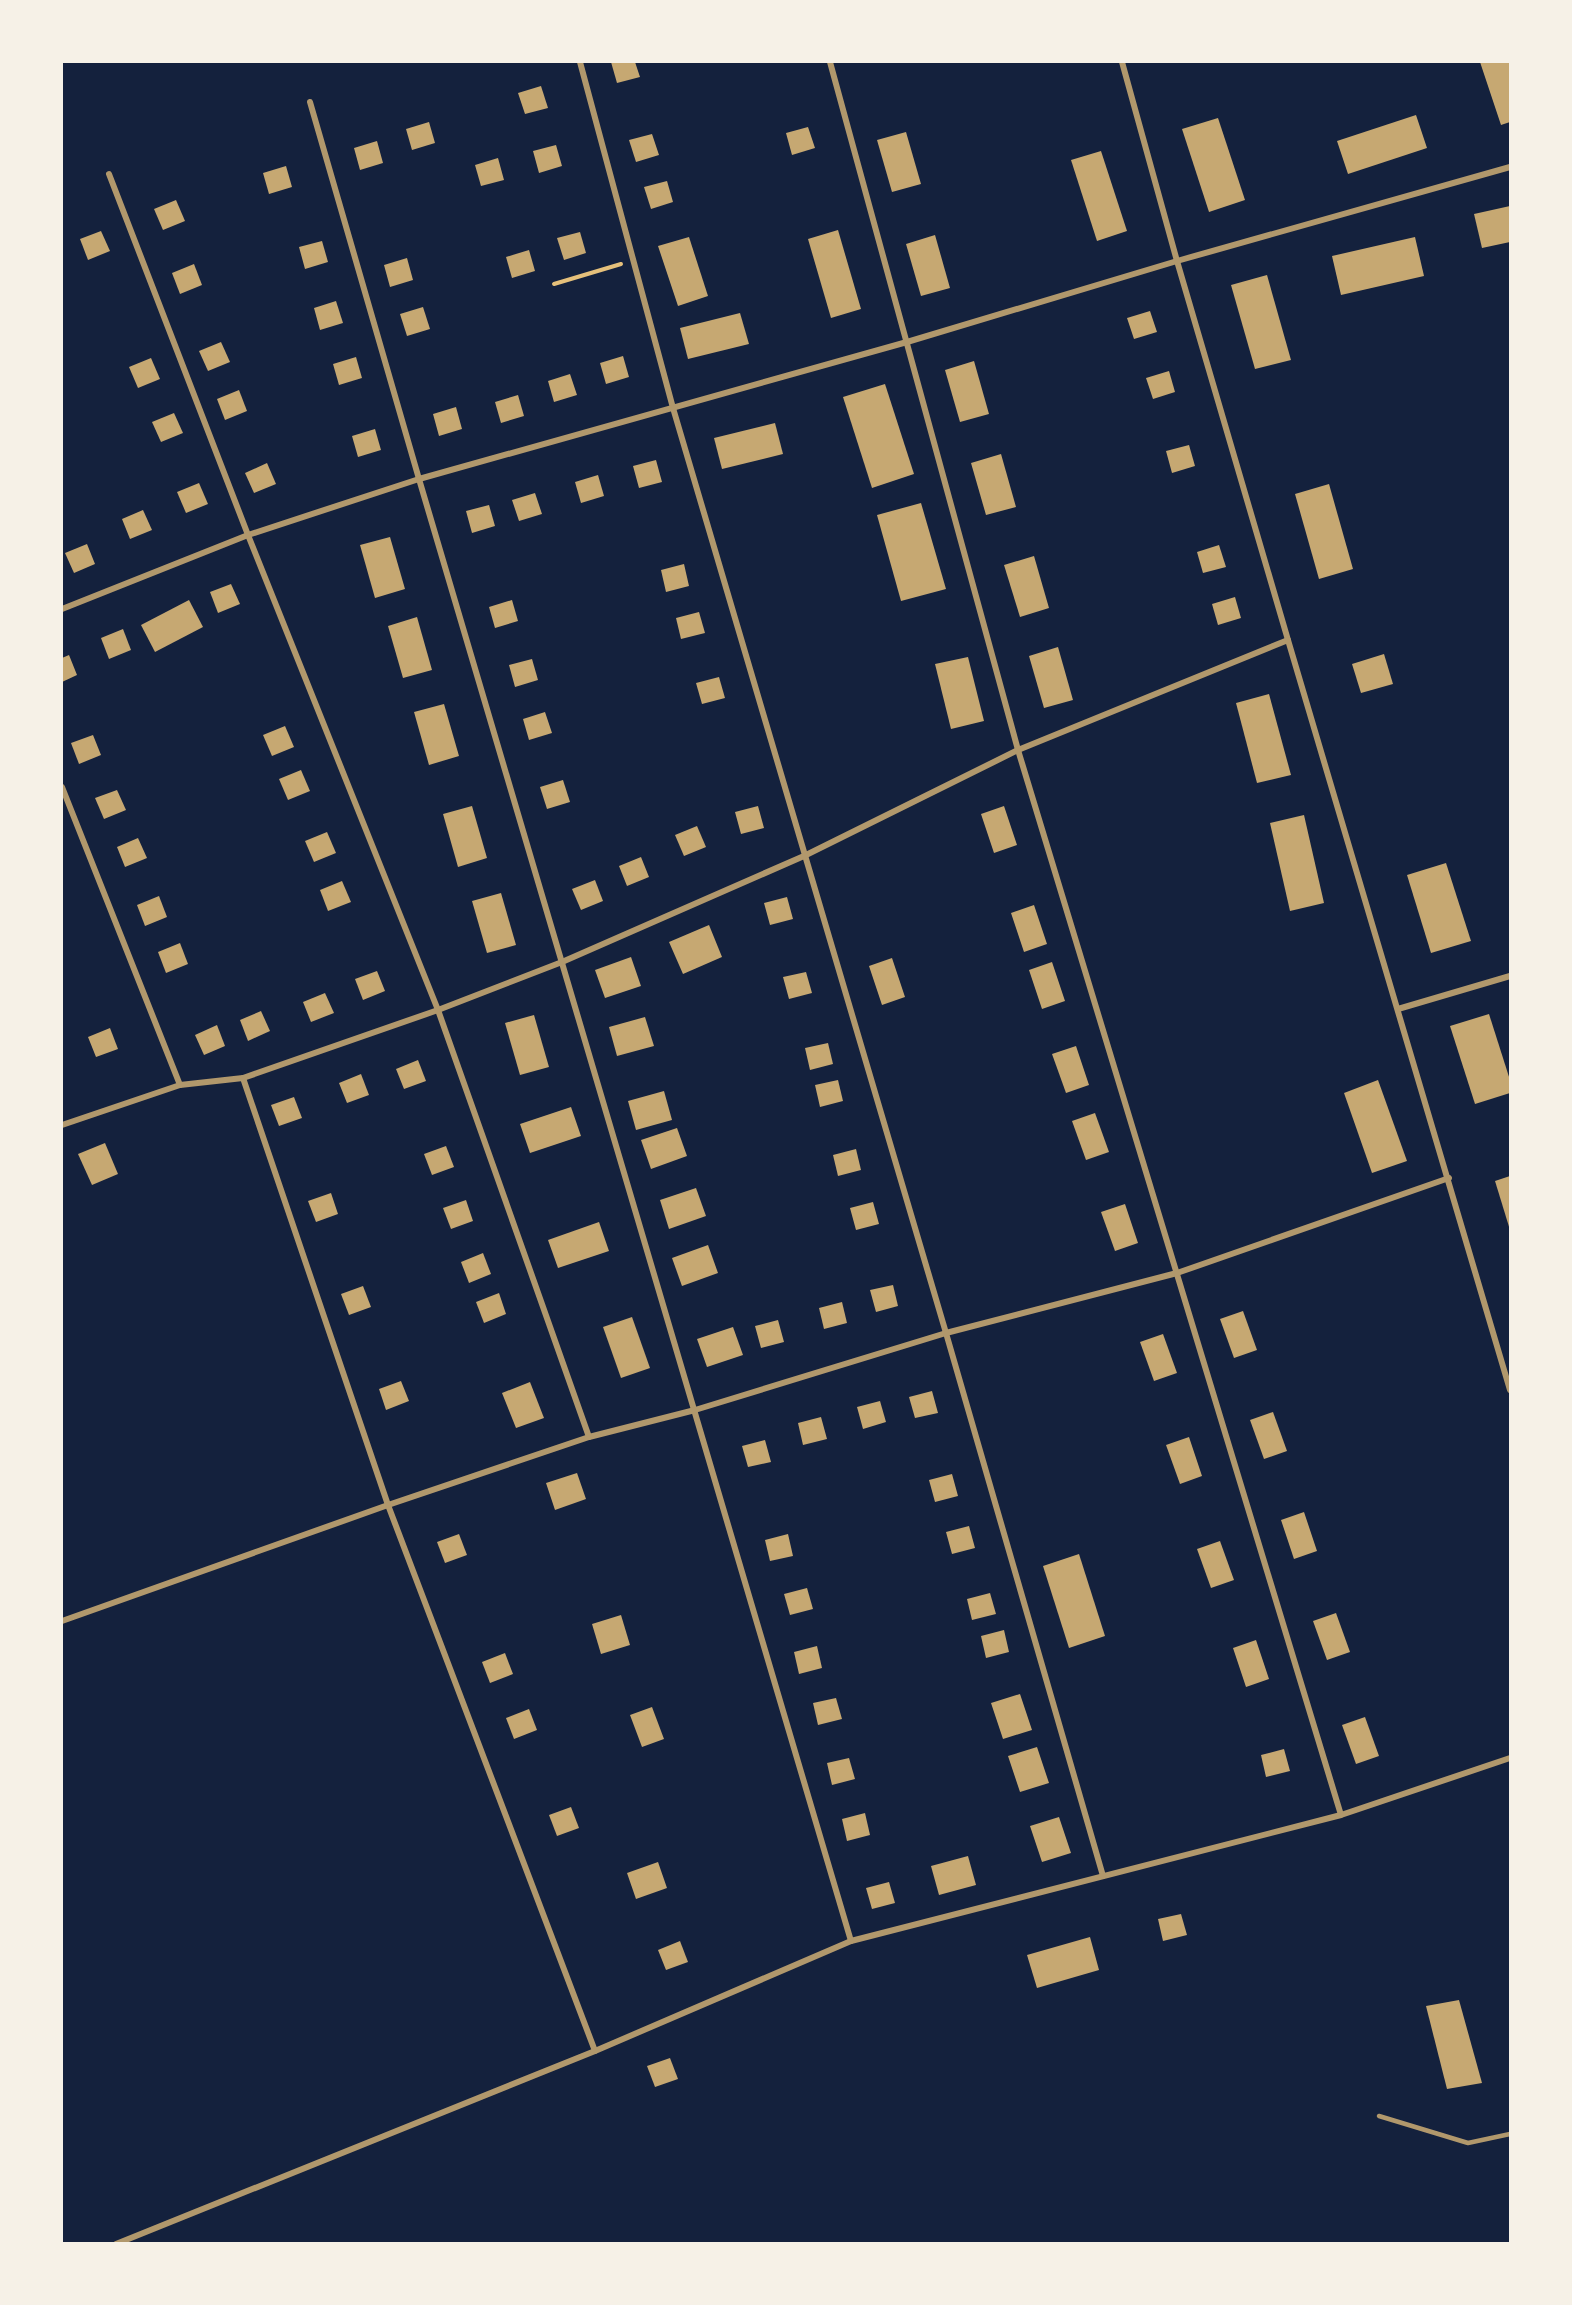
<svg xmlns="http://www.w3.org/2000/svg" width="1572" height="2305" viewBox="0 0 1572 2305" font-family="'Alegreya Sans',sans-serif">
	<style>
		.building { fill: #c6a872 }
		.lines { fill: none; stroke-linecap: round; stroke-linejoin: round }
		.path { stroke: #e5c07b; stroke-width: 4 }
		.service { stroke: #b1986c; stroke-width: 4.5 }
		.minor { stroke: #b1986c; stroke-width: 6 }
	</style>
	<rect width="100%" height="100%" fill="#14213d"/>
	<!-- building -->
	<g class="building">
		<path d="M611,62H635L640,77L617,83Z"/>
		<path d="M1480,62H1510V122L1501,125Z"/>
		<path d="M541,86L548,108L525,114L518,93Z"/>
		<path d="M1416,115L1427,148L1348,174L1337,141Z"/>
		<path d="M1218,118L1245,200L1209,212L1182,129Z"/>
		<path d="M429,122L435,143L412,150L406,129Z"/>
		<path d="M808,127L815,148L792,155L786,133Z"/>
		<path d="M906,132L921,184L892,192L877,140Z"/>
		<path d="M652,134L659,155L636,162L629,140Z"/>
		<path d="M377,141L383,163L360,170L354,148Z"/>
		<path d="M556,145L562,166L539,173L533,151Z"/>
		<path d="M1101,151L1127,231L1097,241L1071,160Z"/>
		<path d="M498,158L504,180L481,186L475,165Z"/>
		<path d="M286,166L292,187L269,194L263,173Z"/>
		<path d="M667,181L673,202L651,209L644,187Z"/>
		<path d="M176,200L185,221L163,230L154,209Z"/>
		<path d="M1510,206V242L1482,248L1474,214Z"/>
		<path d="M838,230L861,309L831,318L808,239Z"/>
		<path d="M101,231L110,251L88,260L80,239Z"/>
		<path d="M580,232L586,253L564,260L557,238Z"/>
		<path d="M935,235L950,288L921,296L906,244Z"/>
		<path d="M689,237L708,296L678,306L658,246Z"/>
		<path d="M1415,237L1424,276L1341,295L1332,256Z"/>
		<path d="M322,241L328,262L305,269L299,247Z"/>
		<path d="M529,250L535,271L512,278L506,257Z"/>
		<path d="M407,258L413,280L390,287L384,265Z"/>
		<path d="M194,264L202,285L180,294L172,273Z"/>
		<path d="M1267,275L1291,360L1255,369L1231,285Z"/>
		<path d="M336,301L343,323L320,330L314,308Z"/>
		<path d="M423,307L430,329L407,336L400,314Z"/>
		<path d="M1150,311L1157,332L1134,339L1127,318Z"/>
		<path d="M740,313L749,344L688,359L680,328Z"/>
		<path d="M221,342L230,362L208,371L199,351Z"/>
		<path d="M623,356L629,377L606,384L600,363Z"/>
		<path d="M356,357L362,378L339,385L333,364Z"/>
		<path d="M151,358L160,379L138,388L129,367Z"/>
		<path d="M974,361L989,414L960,422L945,370Z"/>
		<path d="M1169,371L1175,392L1153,399L1146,378Z"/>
		<path d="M570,374L577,395L554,402L548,381Z"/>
		<path d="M885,384L914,474L872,488L843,397Z"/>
		<path d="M239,390L247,411L225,420L217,399Z"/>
		<path d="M518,395L524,416L501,423L495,402Z"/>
		<path d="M456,407L462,429L439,436L433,414Z"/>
		<path d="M174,413L183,433L161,442L152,422Z"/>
		<path d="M775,423L783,454L722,469L714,438Z"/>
		<path d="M375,429L381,450L358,457L352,436Z"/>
		<path d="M1189,445L1195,466L1172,473L1166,451Z"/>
		<path d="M1001,454L1016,507L986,515L971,463Z"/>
		<path d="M656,460L662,482L639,488L633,466Z"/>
		<path d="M267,463L276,484L254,493L245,473Z"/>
		<path d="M598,475L604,496L581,503L575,482Z"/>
		<path d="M199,483L208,504L186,513L177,492Z"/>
		<path d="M1329,484L1353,569L1319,579L1295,494Z"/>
		<path d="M535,493L542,514L519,521L512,500Z"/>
		<path d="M921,503L946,589L901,601L877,515Z"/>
		<path d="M489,505L495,526L472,533L466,511Z"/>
		<path d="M143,510L152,530L130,539L122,519Z"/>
		<path d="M390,537L405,589L375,598L360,545Z"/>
		<path d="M87,544L95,564L74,573L65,553Z"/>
		<path d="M1219,545L1226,567L1203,573L1197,552Z"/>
		<path d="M1034,556L1049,608L1020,617L1004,565Z"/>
		<path d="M684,564L689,586L666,592L661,570Z"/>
		<path d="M231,584L240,604L218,613L210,592Z"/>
		<path d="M1235,597L1241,618L1218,625L1212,604Z"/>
		<path d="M189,600L203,627L155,652L141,625Z"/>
		<path d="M512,600L518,621L495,628L489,607Z"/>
		<path d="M699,612L705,633L681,639L676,618Z"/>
		<path d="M417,617L432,670L403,678L388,626Z"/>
		<path d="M123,629L131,650L109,659L101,638Z"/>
		<path d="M1058,647L1073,700L1044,708L1029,656Z"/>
		<path d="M1384,654L1393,684L1361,693L1352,664Z"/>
		<path d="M69,655L77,675L62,682V658Z"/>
		<path d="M968,657L984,721L951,729L935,664Z"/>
		<path d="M532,659L538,680L515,687L509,665Z"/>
		<path d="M719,677L725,698L702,704L696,683Z"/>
		<path d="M1269,694L1291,775L1257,783L1236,703Z"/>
		<path d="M444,704L459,756L429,765L414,712Z"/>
		<path d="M545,712L552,733L529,740L523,719Z"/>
		<path d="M285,726L294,747L272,756L263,735Z"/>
		<path d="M93,735L101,755L79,764L71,743Z"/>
		<path d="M301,770L310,791L288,800L279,779Z"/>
		<path d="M563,780L570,802L547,809L540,787Z"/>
		<path d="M117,790L126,810L104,819L95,798Z"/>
		<path d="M472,806L487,858L458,867L443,814Z"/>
		<path d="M758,806L764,828L741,834L735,812Z"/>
		<path d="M1004,806L1017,845L994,853L981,814Z"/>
		<path d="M1304,815L1324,903L1290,911L1270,823Z"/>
		<path d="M697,826L706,847L684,856L675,835Z"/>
		<path d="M327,832L336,853L314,862L305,841Z"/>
		<path d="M138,838L147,858L125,867L117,847Z"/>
		<path d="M641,857L649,877L627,886L619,866Z"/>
		<path d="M1446,863L1471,941L1431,953L1407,875Z"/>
		<path d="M595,880L603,901L581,910L572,889Z"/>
		<path d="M342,881L351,902L328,911L320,890Z"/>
		<path d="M501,893L516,945L487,953L472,901Z"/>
		<path d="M159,896L167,917L145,926L137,905Z"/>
		<path d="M787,897L793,919L770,925L764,903Z"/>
		<path d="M1034,905L1047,944L1024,952L1011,913Z"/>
		<path d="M709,925L722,957L683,974L669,942Z"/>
		<path d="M180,943L188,964L166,973L158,952Z"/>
		<path d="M631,957L641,986L605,998L595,970Z"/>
		<path d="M892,958L905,997L882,1005L869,966Z"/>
		<path d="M1052,962L1065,1001L1042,1009L1029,970Z"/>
		<path d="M377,971L385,991L363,1000L355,979Z"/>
		<path d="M806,972L812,993L789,999L783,977Z"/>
		<path d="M325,993L334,1013L311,1022L303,1002Z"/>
		<path d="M261,1011L270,1031L248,1041L240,1020Z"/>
		<path d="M1489,1014L1510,1080V1093L1475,1104L1450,1026Z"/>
		<path d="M534,1015L549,1067L520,1075L505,1023Z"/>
		<path d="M645,1017L654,1046L617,1056L609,1027Z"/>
		<path d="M217,1025L225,1046L204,1055L195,1035Z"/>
		<path d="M110,1028L118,1049L96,1057L88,1037Z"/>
		<path d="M828,1043L833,1064L810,1070L805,1048Z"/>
		<path d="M1076,1046L1089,1085L1066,1093L1052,1054Z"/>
		<path d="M418,1060L426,1081L404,1089L396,1069Z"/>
		<path d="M361,1074L369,1095L347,1103L339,1083Z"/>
		<path d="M838,1080L843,1101L820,1107L815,1085Z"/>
		<path d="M1378,1080L1407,1161L1372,1173L1344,1093Z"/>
		<path d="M664,1091L672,1120L636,1130L628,1101Z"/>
		<path d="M294,1097L302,1118L279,1126L271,1105Z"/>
		<path d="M571,1107L581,1136L530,1153L520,1124Z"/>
		<path d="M1095,1113L1109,1152L1086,1160L1072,1121Z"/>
		<path d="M677,1128L687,1156L651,1169L641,1140Z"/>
		<path d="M105,1143L118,1174L92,1185L78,1154Z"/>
		<path d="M446,1146L454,1167L432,1175L424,1154Z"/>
		<path d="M856,1149L861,1170L838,1176L833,1155Z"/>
		<path d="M1510,1176V1230L1495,1181Z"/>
		<path d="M696,1188L706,1216L669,1229L660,1200Z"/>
		<path d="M331,1193L338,1214L316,1222L308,1201Z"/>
		<path d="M466,1200L473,1221L451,1229L443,1208Z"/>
		<path d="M873,1202L879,1224L856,1230L850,1208Z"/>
		<path d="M1125,1204L1138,1243L1115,1251L1101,1212Z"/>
		<path d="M599,1222L609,1251L558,1268L548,1240Z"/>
		<path d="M708,1245L718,1273L682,1286L672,1258Z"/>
		<path d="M483,1253L491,1274L469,1283L461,1262Z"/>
		<path d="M893,1285L898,1306L876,1312L870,1290Z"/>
		<path d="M363,1286L371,1307L349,1315L341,1294Z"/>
		<path d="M499,1293L506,1314L484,1323L476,1302Z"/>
		<path d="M842,1302L847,1323L824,1329L819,1308Z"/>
		<path d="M1243,1311L1257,1350L1234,1358L1220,1319Z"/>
		<path d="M632,1317L650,1368L621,1378L603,1327Z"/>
		<path d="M778,1320L784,1342L761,1348L755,1326Z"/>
		<path d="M733,1327L743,1355L707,1367L697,1339Z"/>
		<path d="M1163,1334L1177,1373L1154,1381L1140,1342Z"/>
		<path d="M401,1381L409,1401L386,1410L379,1389Z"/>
		<path d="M530,1382L544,1418L516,1428L502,1393Z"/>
		<path d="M932,1391L938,1413L915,1418L909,1397Z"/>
		<path d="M880,1401L886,1422L863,1429L857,1407Z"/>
		<path d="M1273,1412L1287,1451L1264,1459L1250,1420Z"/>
		<path d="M821,1417L827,1439L803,1445L798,1423Z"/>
		<path d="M1189,1437L1202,1476L1180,1484L1166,1445Z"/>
		<path d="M765,1440L771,1462L748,1467L742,1446Z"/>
		<path d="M577,1473L586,1499L555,1510L546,1483Z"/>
		<path d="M952,1474L958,1496L935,1502L929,1480Z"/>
		<path d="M1304,1512L1317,1551L1294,1559L1281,1520Z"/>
		<path d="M969,1526L975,1548L952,1554L946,1532Z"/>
		<path d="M459,1534L467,1555L445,1563L437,1542Z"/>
		<path d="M788,1534L793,1556L770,1561L765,1540Z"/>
		<path d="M1220,1541L1234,1580L1211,1588L1197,1549Z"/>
		<path d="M1079,1554L1105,1636L1069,1648L1043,1566Z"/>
		<path d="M807,1588L813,1609L790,1615L784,1594Z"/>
		<path d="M990,1593L996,1614L972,1620L967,1599Z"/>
		<path d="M1336,1613L1350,1652L1327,1660L1313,1621Z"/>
		<path d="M621,1615L630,1645L601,1654L592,1624Z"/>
		<path d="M1004,1630L1009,1652L986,1658L981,1636Z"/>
		<path d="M1256,1640L1269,1679L1246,1687L1233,1648Z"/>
		<path d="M817,1646L822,1668L799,1674L794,1652Z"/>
		<path d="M505,1653L513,1674L490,1683L482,1662Z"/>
		<path d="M1020,1694L1032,1730L1003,1739L991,1703Z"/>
		<path d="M836,1698L842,1719L818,1725L813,1703Z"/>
		<path d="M652,1707L664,1739L642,1747L630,1715Z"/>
		<path d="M529,1709L537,1730L514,1739L506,1718Z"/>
		<path d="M1365,1717L1379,1756L1356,1764L1342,1725Z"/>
		<path d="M1037,1747L1049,1783L1020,1792L1008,1756Z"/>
		<path d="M1284,1749L1290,1771L1266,1777L1261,1755Z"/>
		<path d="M849,1758L855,1779L832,1785L827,1763Z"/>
		<path d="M571,1807L579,1828L557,1836L549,1815Z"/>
		<path d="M865,1813L870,1835L847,1841L842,1819Z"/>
		<path d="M1059,1817L1071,1853L1042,1862L1030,1826Z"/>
		<path d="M968,1856L976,1885L939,1895L931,1866Z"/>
		<path d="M658,1862L667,1888L636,1899L627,1873Z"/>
		<path d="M889,1882L895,1903L872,1909L866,1888Z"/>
		<path d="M1181,1914L1187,1935L1163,1941L1158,1919Z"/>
		<path d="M1090,1937L1099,1970L1037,1988L1027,1955Z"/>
		<path d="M680,1941L688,1962L666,1970L658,1950Z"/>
		<path d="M1459,2000L1482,2083L1447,2089L1426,2006Z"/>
		<path d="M670,2058L678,2079L655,2087L647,2066Z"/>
	</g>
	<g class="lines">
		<!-- path -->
		<path class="path" d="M554,284L621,264"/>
		<!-- service -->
		<path class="service" d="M1379,2116L1468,2143L1510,2134"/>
		<!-- minor -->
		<g class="minor">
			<path d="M580,62L673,408L946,1333L1103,1876"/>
			<path d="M830,62L1018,750L1341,1815"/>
			<path d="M1122,62L1177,261L1288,640L1510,1390"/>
			<path d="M310,102L419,479L851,1941"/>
			<path d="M109,174L248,535L438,1010L589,1437"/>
			<path d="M62,609L248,535L419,479L907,342L1177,261L1510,167"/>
			<path d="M62,787L180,1085"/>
			<path d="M1398,1009L1510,976"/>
			<path d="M243,1078L388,1505L595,2051"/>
			<path d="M62,1125L180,1085L243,1078L438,1010L562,962L804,856L1018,750L1288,640"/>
			<path d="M62,1621L388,1505L589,1437L695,1410L946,1333L1177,1273L1449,1178"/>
			<path d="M116,2244L595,2051L851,1941L1341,1815L1510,1758"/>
		</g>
	</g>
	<!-- border -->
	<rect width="1572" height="2305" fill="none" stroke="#f6f1e7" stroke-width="126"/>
</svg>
